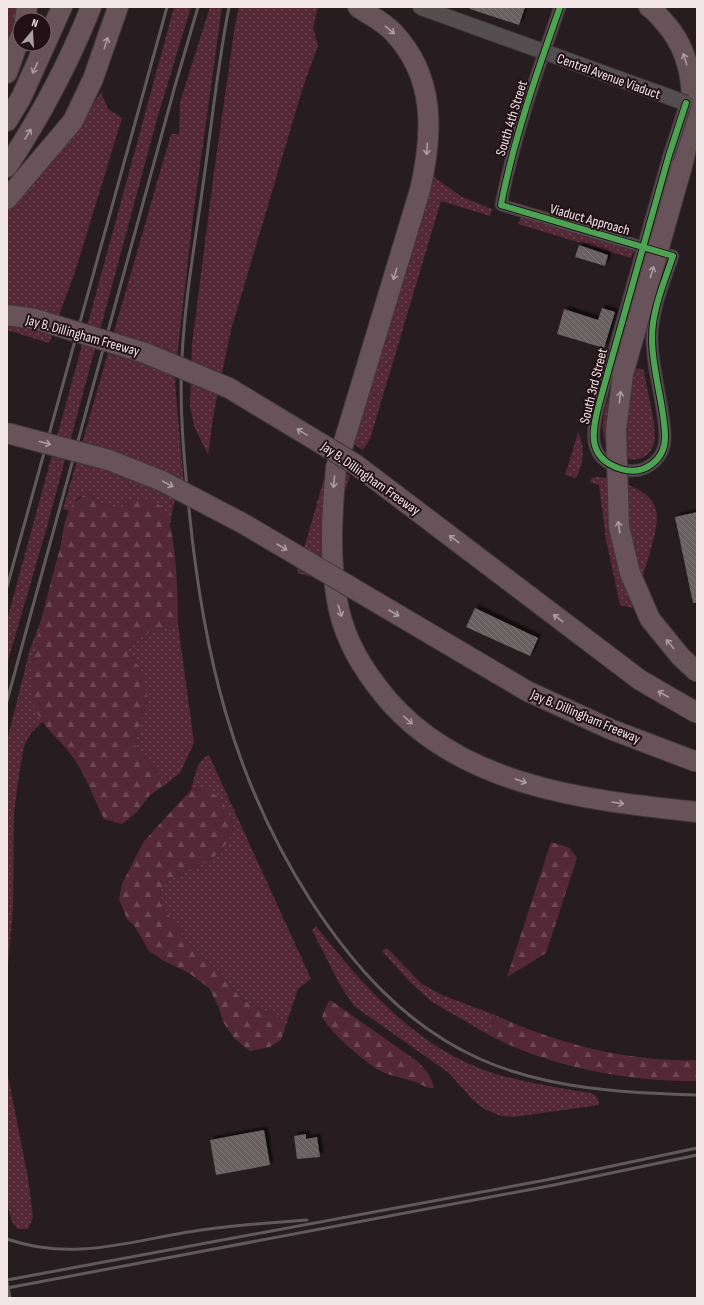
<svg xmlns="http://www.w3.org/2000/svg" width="704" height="1305" viewBox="0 0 704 1305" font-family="'Sofia Sans Condensed',sans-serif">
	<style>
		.grass { fill: url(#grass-dots) }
		.forest { fill: url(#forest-firs) }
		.building { fill: url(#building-back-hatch); filter: url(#shadow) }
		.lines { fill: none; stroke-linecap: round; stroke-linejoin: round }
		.street-casing { stroke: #40383a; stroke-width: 13 }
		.highway-casing { stroke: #40383a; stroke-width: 22 }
		.street { stroke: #554e50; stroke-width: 11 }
		.highway { stroke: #675359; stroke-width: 20 }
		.rail { stroke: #61595c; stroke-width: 3 }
		.street-bridge-casing { stroke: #40383a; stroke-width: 13; stroke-linecap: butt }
		.secondary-bridge-casing { stroke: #40383a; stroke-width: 17; stroke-linecap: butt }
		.highway-bridge-casing { stroke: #40383a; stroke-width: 22; stroke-linecap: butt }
		.street-bridge { stroke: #554e50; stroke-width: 11 }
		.secondary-bridge { stroke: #554e50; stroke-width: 15 }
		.highway-bridge { stroke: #675359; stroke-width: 20 }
		.cycleway-casing { stroke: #211015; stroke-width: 8 }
		.cycleway { stroke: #4ca352; stroke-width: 6 }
		.oneway { stroke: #ac9ca0 }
		.labels { text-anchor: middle; stroke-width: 4; stroke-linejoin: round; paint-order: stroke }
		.street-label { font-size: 14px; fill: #f2e5e8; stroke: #211015 }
	</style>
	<defs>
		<pattern id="grass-dots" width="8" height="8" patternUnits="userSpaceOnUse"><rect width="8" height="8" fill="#542836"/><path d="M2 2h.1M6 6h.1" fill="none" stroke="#6d4753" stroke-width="1.8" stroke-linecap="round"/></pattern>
		<pattern id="forest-firs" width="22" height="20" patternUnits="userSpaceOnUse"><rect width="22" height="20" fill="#542836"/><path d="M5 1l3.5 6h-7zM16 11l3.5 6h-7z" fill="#6d4753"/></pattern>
		<pattern id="building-back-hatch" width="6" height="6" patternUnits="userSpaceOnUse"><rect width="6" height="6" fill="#675e60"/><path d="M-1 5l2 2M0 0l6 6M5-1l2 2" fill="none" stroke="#7d7577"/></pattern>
		<filter id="shadow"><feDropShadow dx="3.5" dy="-3.5" stdDeviation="1" flood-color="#0009"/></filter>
	</defs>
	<rect width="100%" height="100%" fill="#271d20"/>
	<!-- grass -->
	<g class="grass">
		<path d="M174,7H191L157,119L47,527L7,664V620Z"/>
		<path d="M210,7H222L194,209L178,349L175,382L184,485L175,498L170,524L162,507L120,510L103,504L87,493L78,498L69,511L63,509L171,134H179L180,102Z"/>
		<path d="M239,7H318L313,28L318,46L303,87L231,330L214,411L208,455L194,426L190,407L192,344L214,172L235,25Z"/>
		<path d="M101,92L108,109L122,118L76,269L49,343L7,330V211L86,115Z"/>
		<path d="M434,177L462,197L492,209L490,216L441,201L370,439L363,450L352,443Z"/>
		<path d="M521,217L634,251L631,258L518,224Z"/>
		<path d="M621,364L644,370C646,387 658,429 654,443C647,471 606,461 603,432C600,413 615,383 621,364Z"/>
		<path d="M578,433C586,446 583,465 576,478L565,475Z"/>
		<path d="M329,461L350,476L344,493L325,580L297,573Z"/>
		<path d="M596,477C607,476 618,482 628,485C641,490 652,496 656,510C662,527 638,588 632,608L620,605L606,540L599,485L590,482L592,478Z"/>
		<path d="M45,610L33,660L34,705L42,722L31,733L24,746L19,774L14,813L13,909L7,976V741L30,649Z"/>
		<path d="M178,624L194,743L180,773L166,784L134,744L148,699L128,649L145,634Z"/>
		<path d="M209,755L311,979L298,989L285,1028L277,1015L261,1010L241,999L223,976L184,938L162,905L160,889L169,879L213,858L228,842L233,828L230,815L205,789L191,790C195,777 196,760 209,755Z"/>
		<path d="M316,926C365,988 418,1050 496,1074C527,1083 559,1088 591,1093C597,1096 599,1099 599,1105L513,1117L501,1116L484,1109L472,1099L449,1073L354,1006L339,983L312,930Z"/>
		<path d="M387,948L422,984L442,995L495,1015L489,1035L432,1002L410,982L382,951Z"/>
		<path d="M7,1071L28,1178L33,1217L28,1229H18L12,1222L7,1204Z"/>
	</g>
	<!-- forest -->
	<g class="forest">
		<path d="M7,7H20L7,58Z"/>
		<path d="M87,493L103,504L120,510L129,499C140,499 151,499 161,506C177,519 178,602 178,624L145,634L128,649L142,673L148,699L134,744L166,784L150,795L137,812L122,824L104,819C94,799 87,777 74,759C62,740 42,728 34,706C23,673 51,584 60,548C63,536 63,524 68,513C72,504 79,498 87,493Z"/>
		<path d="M205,789L220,798L230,815L233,828L228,842L213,858L169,879L160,889L162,905L184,938L223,976L241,999L261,1010L277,1015L285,1028L281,1040L270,1047L250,1051L235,1039L223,1022L219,1008L209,988L189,973L164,961L149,951L135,927L127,919L119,899L122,884L144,841L191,790Z"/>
		<path d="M551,842L570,848L577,858L546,953L507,977Z"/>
		<path d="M330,1000L417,1061C425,1069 432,1076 434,1088C426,1089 422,1084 415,1082C405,1078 394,1077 385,1073C369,1067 330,1032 322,1017L326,1006Z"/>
		<path d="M495,1015C558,1044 627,1062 697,1060V1081C630,1082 549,1067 489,1035Z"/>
	</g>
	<!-- building -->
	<g class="building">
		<path d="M470,7H525L519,25L470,9Z"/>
		<path d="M579,245L608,255L605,266L575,257Z"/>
		<path d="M602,308L615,312L604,348L557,334L564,309L598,320Z"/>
		<path d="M697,512V603H693L675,517Z"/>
		<path d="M475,608L538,638L530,656L466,627Z"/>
		<path d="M264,1130L270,1165L216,1175L210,1140Z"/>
		<path d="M306,1134V1139L317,1137L320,1157L297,1159L294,1136Z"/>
	</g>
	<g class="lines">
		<!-- street casing -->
		<g class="street-casing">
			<path id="street" d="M560,7C537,72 514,138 501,205L673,256C664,283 652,310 652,338C652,371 664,403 665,435C666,460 644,476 621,469C586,458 592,431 599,404"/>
		</g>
		<!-- highway casing -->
		<g class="highway-casing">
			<g id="highway">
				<path d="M358,7C369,15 384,22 393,32C436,77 433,134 420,190L336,468C332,512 329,556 337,600C342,631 357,660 376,685C449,785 582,800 697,812"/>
				<path d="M649,7C656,11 660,18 666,24C701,65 694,118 682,166"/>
				<path d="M25,20L27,7"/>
				<path d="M7,73L20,37"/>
				<path d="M7,121L21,98L62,7"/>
				<path d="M7,167C40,117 69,63 91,7"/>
				<path d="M7,199L73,121L93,79L118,7"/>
			</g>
		</g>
		<!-- street -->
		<use href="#street" class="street"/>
		<!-- highway -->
		<use href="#highway" class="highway"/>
		<!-- rail -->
		<g class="rail">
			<path d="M229,7C218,63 212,121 204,178C196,237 185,297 182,357C179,407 184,458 189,509C203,652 232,778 311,901C354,967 406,1026 480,1059C547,1089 625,1093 697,1095"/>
			<path d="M7,587L167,7"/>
			<path d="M7,701L175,86L198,7"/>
			<path d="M7,1239C73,1262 129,1241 195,1231C233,1225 270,1223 307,1220"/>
			<path d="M7,1280L546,1180L697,1148"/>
			<path d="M7,1282L10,1298"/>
			<path d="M7,1288L554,1185L697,1155"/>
		</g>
		<!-- street-bridge casing -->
		<g class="street-bridge-casing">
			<path id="street-bridge" d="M599,404L669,155L686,103"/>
		</g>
		<!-- secondary-bridge casing -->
		<g class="secondary-bridge-casing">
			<path id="secondary-bridge" d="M420,7L686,103"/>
		</g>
		<!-- highway-bridge casing -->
		<g class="highway-bridge-casing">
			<g id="highway-bridge">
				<path d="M682,166L623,374L616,430L619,527L630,573L650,619L680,656L697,672"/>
				<path d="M7,315L35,319L145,353L229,388L355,464L640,680L697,713"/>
				<path d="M7,433L109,460L162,481L244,524L527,691L610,729L697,762"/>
			</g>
		</g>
		<!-- street-bridge -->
		<use href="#street-bridge" class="street-bridge"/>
		<!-- secondary-bridge -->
		<use href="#secondary-bridge" class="secondary-bridge"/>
		<!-- highway-bridge -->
		<use href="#highway-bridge" class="highway-bridge"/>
		<!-- cycleway casing -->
		<g class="cycleway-casing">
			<path id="cycleway" d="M560,7C537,72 514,138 501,205L673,256C664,283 652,310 652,338C652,371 664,403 665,435C666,460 644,476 621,469C586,458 592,431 599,404L669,155L686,103"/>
		</g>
		<!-- cycleway -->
		<use href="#cycleway" class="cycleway"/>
	</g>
	<!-- one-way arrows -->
	<defs><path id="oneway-shaft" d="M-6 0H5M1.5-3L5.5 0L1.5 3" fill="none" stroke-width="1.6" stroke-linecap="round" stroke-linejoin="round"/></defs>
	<g class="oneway">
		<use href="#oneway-shaft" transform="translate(390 30) rotate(40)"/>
		<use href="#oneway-shaft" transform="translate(106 43) rotate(-72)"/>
		<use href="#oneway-shaft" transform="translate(685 59) rotate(-107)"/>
		<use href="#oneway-shaft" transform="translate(35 68) rotate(115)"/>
		<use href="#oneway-shaft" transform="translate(28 134) rotate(-59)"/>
		<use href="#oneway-shaft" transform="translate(427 149) rotate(94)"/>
		<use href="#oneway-shaft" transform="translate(652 272) rotate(-74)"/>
		<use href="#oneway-shaft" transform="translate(395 274) rotate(107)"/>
		<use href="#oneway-shaft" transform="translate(620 397) rotate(-83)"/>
		<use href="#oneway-shaft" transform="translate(302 432) rotate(-149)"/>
		<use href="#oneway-shaft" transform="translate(45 443) rotate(15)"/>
		<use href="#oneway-shaft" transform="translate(334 482) rotate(95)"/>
		<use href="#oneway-shaft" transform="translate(168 484) rotate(28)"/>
		<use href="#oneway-shaft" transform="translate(619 527) rotate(-98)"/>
		<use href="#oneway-shaft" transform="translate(454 539) rotate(-143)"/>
		<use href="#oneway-shaft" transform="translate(282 547) rotate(30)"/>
		<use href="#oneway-shaft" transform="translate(340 611) rotate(73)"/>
		<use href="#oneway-shaft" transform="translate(394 613) rotate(30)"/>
		<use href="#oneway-shaft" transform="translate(558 618) rotate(-143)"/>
		<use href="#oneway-shaft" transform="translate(670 644) rotate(-129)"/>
		<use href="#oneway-shaft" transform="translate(663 694) rotate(-150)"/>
		<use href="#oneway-shaft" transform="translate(408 720) rotate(42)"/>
		<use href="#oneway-shaft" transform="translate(521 781) rotate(19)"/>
		<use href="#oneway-shaft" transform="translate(618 803) rotate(9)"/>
	</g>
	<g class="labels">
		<!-- street labels -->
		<g class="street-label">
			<text transform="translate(609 76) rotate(20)" y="5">Central Avenue Viaduct</text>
			<text transform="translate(511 118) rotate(-73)" y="5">South 4th Street</text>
			<text transform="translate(590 219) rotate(16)" y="5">Viaduct Approach</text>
			<text transform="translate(83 335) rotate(16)" y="5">Jay B. Dillingham Freeway</text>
			<text transform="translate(593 386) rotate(-76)" y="5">South 3rd Street</text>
			<text transform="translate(371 478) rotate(35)" y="5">Jay B. Dillingham Freeway</text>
			<text transform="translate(586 716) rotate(23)" y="5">Jay B. Dillingham Freeway</text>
		</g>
	</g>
	<!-- border -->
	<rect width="704" height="1305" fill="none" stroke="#f2e5e8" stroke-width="16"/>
	<!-- north arrow -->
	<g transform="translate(32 32) rotate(18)"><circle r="19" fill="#211015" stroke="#756569"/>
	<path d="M0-3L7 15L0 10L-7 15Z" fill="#ab9fa2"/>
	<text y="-6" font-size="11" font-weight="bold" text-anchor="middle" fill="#f2e5e8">N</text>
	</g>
</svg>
